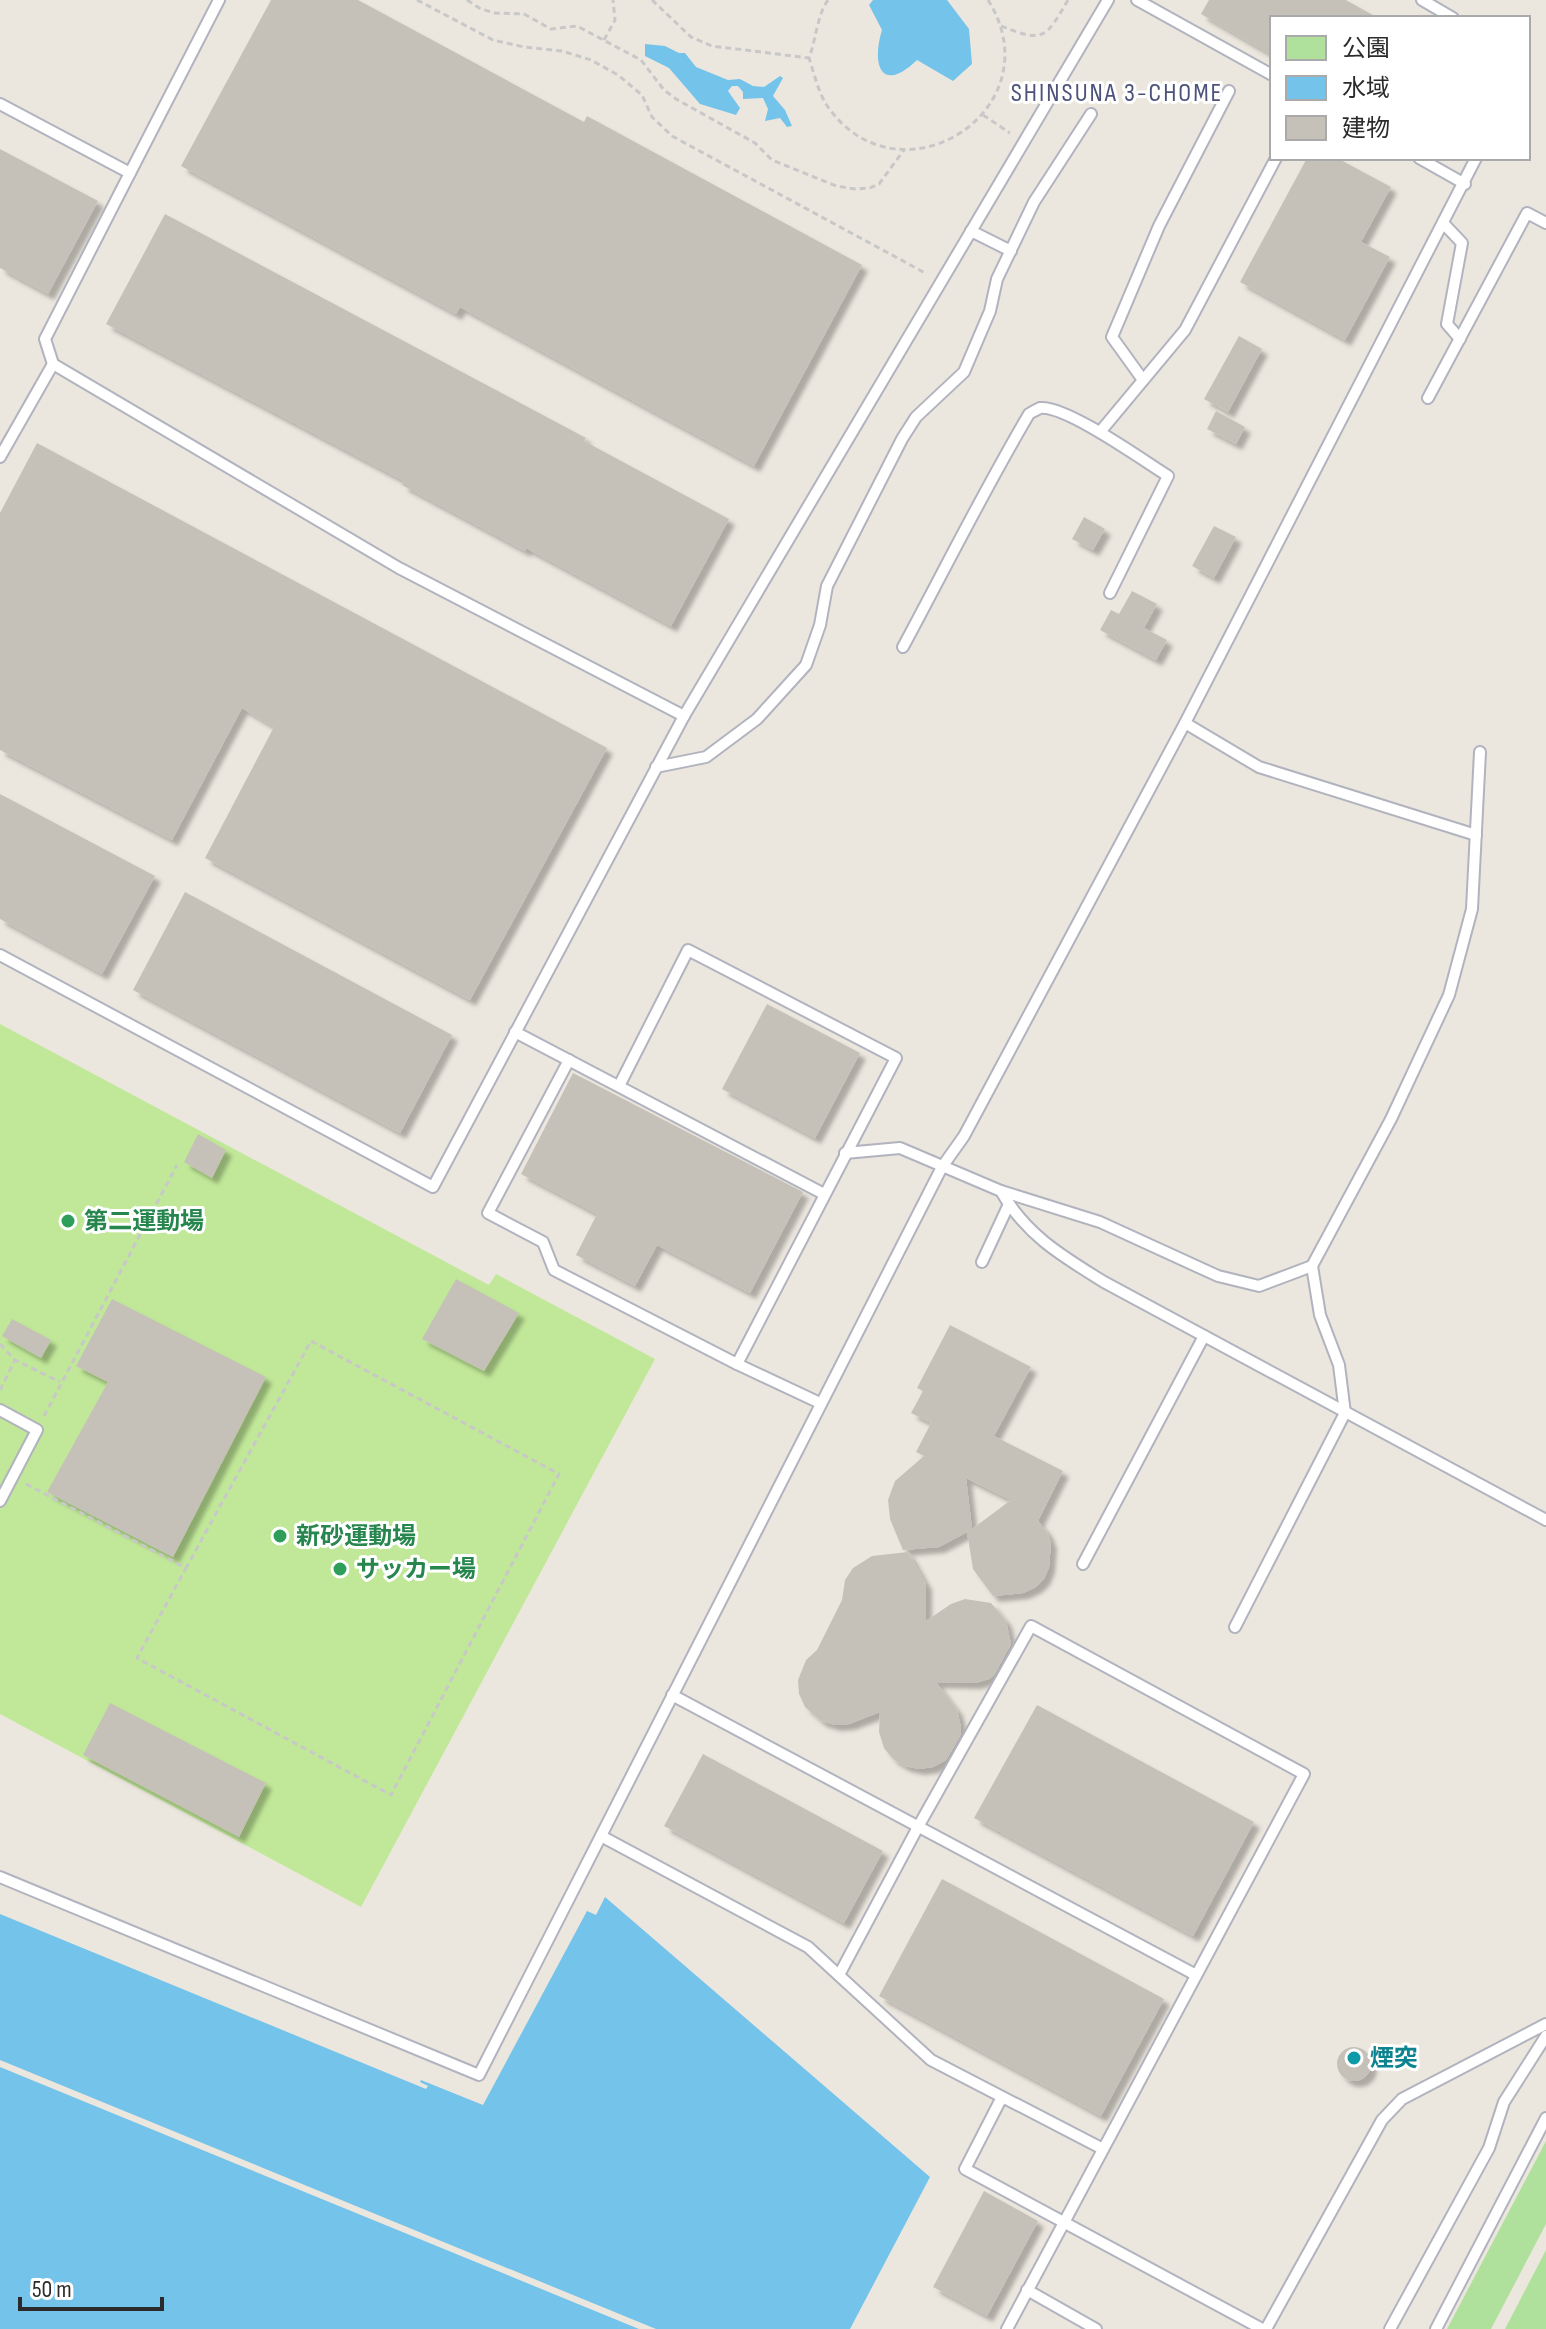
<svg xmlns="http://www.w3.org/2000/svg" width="1546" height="2329" viewBox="0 0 1546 2329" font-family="'Sofia Sans Condensed','Noto Sans JP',sans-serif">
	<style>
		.green { fill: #afe19c }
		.pitch { fill: #c1e898 }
		.water { fill: #74c3eb }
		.pier { fill: #ece7de }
		.building { fill: #c5c1b9; fill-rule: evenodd; filter: url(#shadow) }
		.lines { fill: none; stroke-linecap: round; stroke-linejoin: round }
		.lane-casing { stroke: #b1b3be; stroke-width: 14 }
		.path { stroke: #c8c8c8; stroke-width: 3; stroke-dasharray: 6 4; stroke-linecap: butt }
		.lane { stroke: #fff; stroke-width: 10 }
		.leisure-dot { fill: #2e9e5b; stroke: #fff; stroke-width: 3 }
		.culture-dot { fill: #0f9aa8; stroke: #fff; stroke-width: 3 }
		.labels { text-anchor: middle; stroke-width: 6; stroke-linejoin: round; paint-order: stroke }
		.leisure-label { font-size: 24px; font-weight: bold; fill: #27864d; stroke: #fff; text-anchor: start }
		.culture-label { font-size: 24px; font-weight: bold; fill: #0d838f; stroke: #fff; text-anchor: start }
		.neighbourhood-label { font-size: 26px; letter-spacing: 2px; fill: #4d527b; stroke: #fff }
	</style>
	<defs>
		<filter id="shadow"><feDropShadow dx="6" dy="6" stdDeviation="2" flood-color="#0004"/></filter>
	</defs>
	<rect width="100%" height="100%" fill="#ece7de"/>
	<!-- green -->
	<g class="green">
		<path d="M1546,2141V2224L1491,2329H1447Z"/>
		<path d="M1546,2250V2329H1505Z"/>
	</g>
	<!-- pitch -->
	<path class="pitch" d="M0,1024L489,1285L496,1274L655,1359L361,1907L0,1714Z"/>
	<!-- water -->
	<g class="water">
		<path d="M873,0H947L969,29L972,64L953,81L917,60C882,94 871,66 882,30L869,5Z"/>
		<path d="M645,44L665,46L679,53H685L696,67L728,80L740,79L753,86L764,87L780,76L783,78L773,96L785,110L792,126L787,127L780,118L765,121L768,109L763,98L743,99V92L738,86H732L728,91L740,108L736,115L700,104L669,68L645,56Z"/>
		<path d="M605,1897L930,2177L850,2329H0V1914L426,2089L428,2086L420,2082L421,2080L483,2105L587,1911L596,1915Z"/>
	</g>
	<!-- pier -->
	<path class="pier" d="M0,2060L656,2329H639L0,2067Z"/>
	<!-- building -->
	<g class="building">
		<path d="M271,0H358L584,122L587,116L862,265L754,466L460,307L456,314L181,166Z"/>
		<path d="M1209,0H1346L1378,18H1272V55L1201,14Z"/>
		<path d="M0,149L98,201L48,294L0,268Z"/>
		<path d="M1307,158H1337L1391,187L1361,242L1390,257L1345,340L1240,282Z"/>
		<path d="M165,214L586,438L584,441L729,519L671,626L526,548L525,551L402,485L404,481L106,324Z"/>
		<path d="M1239,336L1262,349L1228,412L1204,399Z"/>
		<path d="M1216,411L1245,427L1236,444L1207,429Z"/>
		<path d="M37,443L607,748L470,1000L205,858L274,727L242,708L172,840L0,750V513Z"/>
		<path d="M1084,517L1105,529L1093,550L1072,539Z"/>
		<path d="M1214,526L1236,537L1214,578L1192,566Z"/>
		<path d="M1132,591L1157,604L1144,628L1167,640L1156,660L1100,630L1111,610L1119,614Z"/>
		<path d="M0,794L155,876L102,974L0,919Z"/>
		<path d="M185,892L452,1035L400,1133L133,990Z"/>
		<path d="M767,1004L860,1053L815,1138L722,1089Z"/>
		<path d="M573,1073L803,1192L750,1293L657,1245L635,1286L576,1255L597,1214L521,1174Z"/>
		<path d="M198,1134L226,1150L212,1178L184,1162Z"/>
		<path d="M456,1279L519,1313L484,1371L422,1339Z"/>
		<path d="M112,1299L266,1377L173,1557L47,1492L108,1382L76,1366Z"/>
		<path d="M12,1319L51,1340L41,1358L2,1336Z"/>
		<path d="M950,1325L1031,1367L994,1436L1063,1471L1038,1521L1047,1532L1051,1543L1049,1567L1044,1579L1036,1587L1023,1593L993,1596L973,1569L967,1532L939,1547L903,1550L890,1519L888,1500L895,1481L924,1456L916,1452L931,1423L911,1413L923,1391L917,1388ZM966,1478L1011,1500L972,1529Z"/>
		<path d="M908,1552L926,1584V1621L951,1604L965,1599L991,1603L1006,1621L1011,1644L994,1675L989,1679L975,1683L936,1682L957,1710L961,1727L960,1736L946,1760L933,1767L919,1769L905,1766L893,1759L884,1748L879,1732L880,1712L849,1724L835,1725L821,1721L805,1707L799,1694L798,1680L806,1660L817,1650L842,1600L845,1580L853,1568L872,1556Z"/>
		<path d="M110,1703L266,1783L239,1837L83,1755Z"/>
		<path d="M1037,1705L1254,1822L1193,1936L974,1818Z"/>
		<path d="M703,1754L883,1851L844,1923L664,1826Z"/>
		<path d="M942,1879L1164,1999L1101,2116L879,1996Z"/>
		<circle cx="1354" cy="2064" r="17"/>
		<path d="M984,2191L1038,2221L987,2316L933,2287Z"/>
	</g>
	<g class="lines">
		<!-- lane casing -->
		<g class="lane-casing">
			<g id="lane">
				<path d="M1137,0L1272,75"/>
				<path d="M1422,0L1453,18"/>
				<path d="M0,104L130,173L45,339L53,364L399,568L684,716"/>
				<path d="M1419,158L1465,184"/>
				<path d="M130,173L219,0"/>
				<path d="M1444,224L1462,243L1447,324L1460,339"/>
				<path d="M971,231L1011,251"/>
				<path d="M1143,380L1112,337L1159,226L1229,91"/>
				<path d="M1428,398L1527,213L1546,223"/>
				<path d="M1100,432L1185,330L1276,158"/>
				<path d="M0,457L53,364"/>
				<path d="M903,647C945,569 984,490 1029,414C1030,413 1038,409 1040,408C1066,405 1144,461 1168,476L1110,593"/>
				<path d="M1185,723L1259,767L1476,835"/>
				<path d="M656,767L706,757L757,719L806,665L820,625L827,586L902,439L916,417L964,372L990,311L997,279L1034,202L1091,114"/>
				<path d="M0,955L433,1187L684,716L1108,0"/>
				<path d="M515,1032L824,1194"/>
				<path d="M569,1060L488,1213L543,1242L554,1270L737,1364"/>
				<path d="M619,1086L688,950L896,1058L737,1364L820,1403"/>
				<path d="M845,1153L900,1148L1001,1191C1026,1235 1062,1256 1104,1282L1546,1520"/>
				<path d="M1001,1191L1100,1222L1218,1276L1259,1286L1312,1266"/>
				<path d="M982,1262L1009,1204"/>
				<path d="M0,1410L37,1430L0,1501"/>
				<path d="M1083,1564L1204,1336"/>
				<path d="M1235,1627L1345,1413L1339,1365L1320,1315L1312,1266L1391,1119L1449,995L1472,909L1480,752"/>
				<path d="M672,1695L1196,1975"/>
				<path d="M601,1836L808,1947L931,2060L1103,2149"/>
				<path d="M0,1877L479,2075L942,1167L964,1136L1185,723L1476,158"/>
				<path d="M839,1975L918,1827L1031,1626L1304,1774L1007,2329"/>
				<path d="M1002,2097L965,2169L1262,2329"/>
				<path d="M1027,2290L1096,2329"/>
				<path d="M1266,2329L1382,2120L1402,2099L1546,2024"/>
				<path d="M1390,2329L1489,2148L1504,2102L1546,2036"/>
				<path d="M1436,2329L1546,2118"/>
			</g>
		</g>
		<!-- path -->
		<g class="path">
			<path d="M417,0L493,40L524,47L562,51L591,60L618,75L642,95L652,117L672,136L927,274"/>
			<path d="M467,0L481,9L495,13L524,14L551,29L577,26L641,60L664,90L676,99L755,143L772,160L836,186L855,189L870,188L879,184L904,150"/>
			<path d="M652,0L691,37L712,46L809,58"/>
			<path d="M828,0C817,15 816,40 809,58C814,73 818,91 826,104C897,211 1057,110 988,0"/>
			<path d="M1001,26C1044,43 1045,39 1068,0"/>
			<path d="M604,40L615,20L613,0"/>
			<path d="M983,115L1010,133"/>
			<path d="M0,1344L15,1360L60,1382"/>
			<path d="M0,1390L15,1360"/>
			<path d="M44,1416L177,1165"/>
			<path d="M26,1484L186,1568L311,1341L559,1474L391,1795L137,1658L186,1568"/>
		</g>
		<!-- lane -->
		<use href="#lane" class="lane"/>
	</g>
	<!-- markers -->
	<g class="leisure-dot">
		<circle cx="68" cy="1221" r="8"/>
		<circle cx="280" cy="1536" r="8"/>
		<circle cx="340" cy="1569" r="8"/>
	</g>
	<circle class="culture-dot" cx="1354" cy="2058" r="8"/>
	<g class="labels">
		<!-- leisure labels -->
		<g class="leisure-label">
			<text x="84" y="1229">第二運動場</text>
			<text x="296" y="1544">新砂運動場</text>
			<text x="356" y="1577">サッカー場</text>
		</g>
		<!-- culture labels -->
		<g class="culture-label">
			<text x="1370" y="2066">煙突</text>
		</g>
		<!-- neighbourhood labels -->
		<g class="neighbourhood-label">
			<text x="1117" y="101">SHINSUNA 3-CHOME</text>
		</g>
	</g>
	<!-- legend -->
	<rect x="1270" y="16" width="260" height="144" fill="#ffffff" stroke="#aaaaaa" stroke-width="2"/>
	<rect x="1286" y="36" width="40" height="24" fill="#afe19c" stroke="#aaaaaa" stroke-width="2"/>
	<text x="1342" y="56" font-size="24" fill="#2b2b2b">公園</text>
	<rect x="1286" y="76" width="40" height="24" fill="#74c3eb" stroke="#aaaaaa" stroke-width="2"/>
	<text x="1342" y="96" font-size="24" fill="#2b2b2b">水域</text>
	<rect x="1286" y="116" width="40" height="24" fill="#c5c1b9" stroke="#aaaaaa" stroke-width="2"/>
	<text x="1342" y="136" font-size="24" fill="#2b2b2b">建物</text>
	<!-- scale -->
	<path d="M20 2297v12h142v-12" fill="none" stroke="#2b2b2b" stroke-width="4"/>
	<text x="32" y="2297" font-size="24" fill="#2b2b2b" stroke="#ffffff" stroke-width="6" paint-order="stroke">50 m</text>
</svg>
